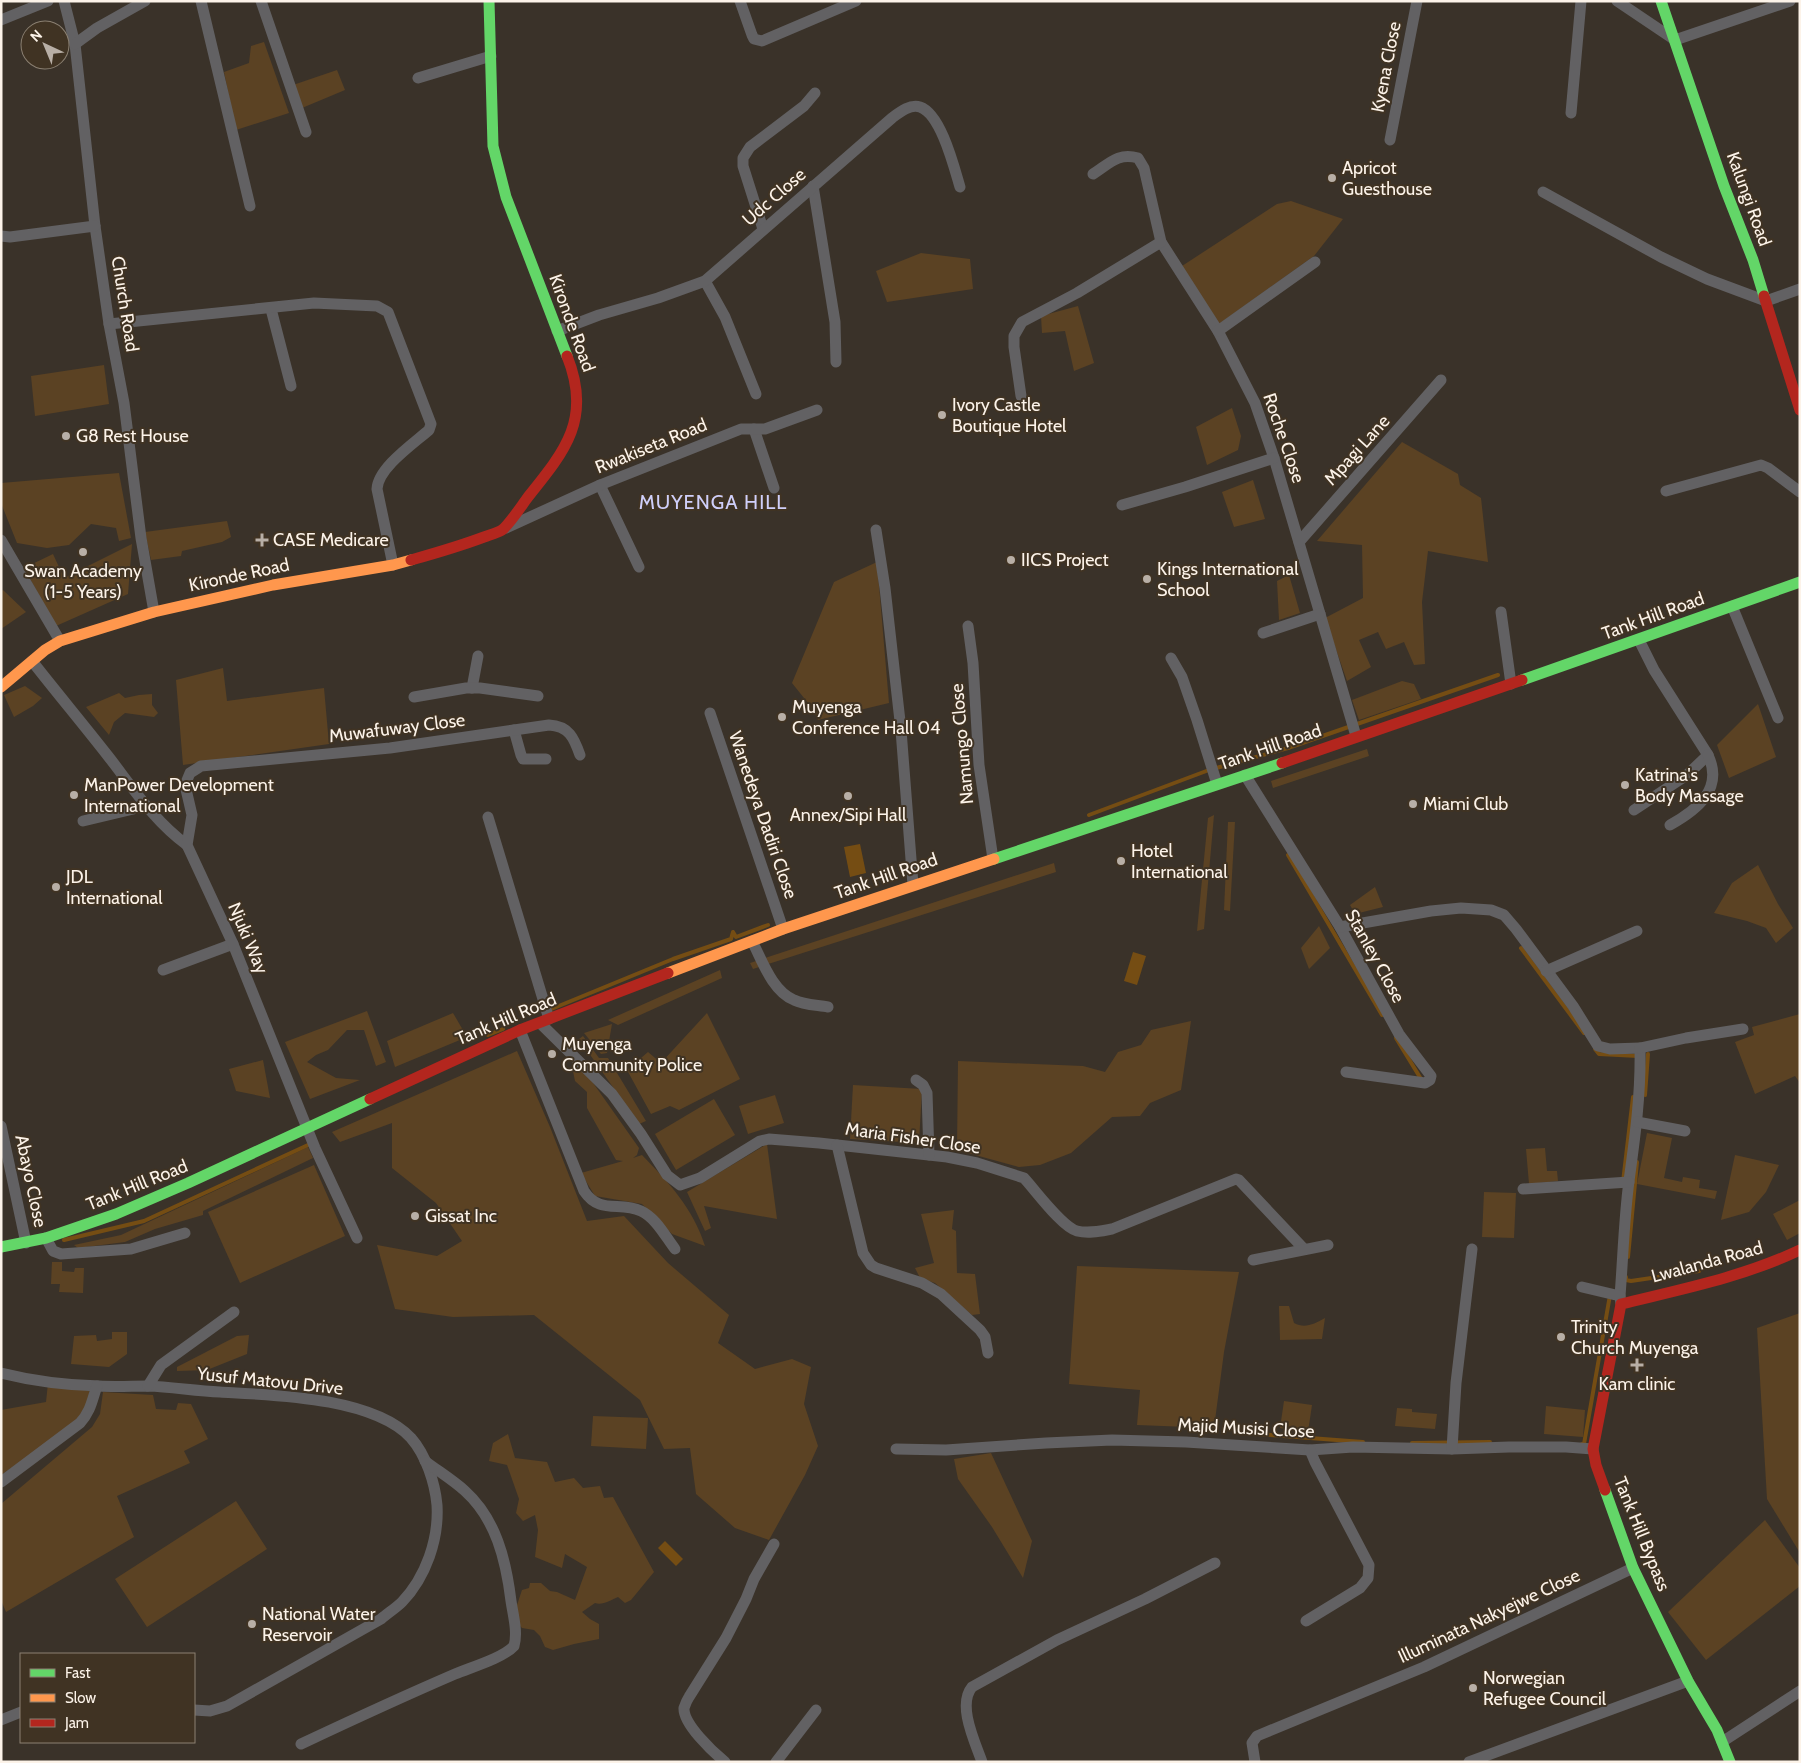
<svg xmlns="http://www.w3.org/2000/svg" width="1801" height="1763" viewBox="0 0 1801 1763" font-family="Cabin,sans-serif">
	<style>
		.green { fill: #5b4223 }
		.water { fill: #754d13 }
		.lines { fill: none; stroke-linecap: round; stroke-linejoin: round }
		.stream { stroke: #754d13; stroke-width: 4 }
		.street { stroke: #626163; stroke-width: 11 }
		.fast { stroke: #63d668; stroke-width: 11 }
		.slow { stroke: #ff974d; stroke-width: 11 }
		.jam { stroke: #b3261e; stroke-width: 11 }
		.poi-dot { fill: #b8afa6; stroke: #403323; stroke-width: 2 }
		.labels { text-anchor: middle; stroke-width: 4; stroke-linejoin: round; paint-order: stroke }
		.street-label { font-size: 18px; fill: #fcf3e9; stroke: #403323 }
		.poi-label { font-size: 18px; fill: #fcf3e9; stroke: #403323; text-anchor: start }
		.quarter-label { font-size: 20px; letter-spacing: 1px; fill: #cfcffa; stroke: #403323 }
	</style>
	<rect width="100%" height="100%" fill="#3a3229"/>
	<!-- green -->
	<g class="green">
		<path d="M264,42L289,113L236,130L224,72L249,63L251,46Z"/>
		<path d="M337,70L345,90L302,108L293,85Z"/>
		<path d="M1291,201L1343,219L1314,256L1219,324L1182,266L1277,204Z"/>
		<path d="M921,253L970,259L973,289L887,302L876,271Z"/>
		<path d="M1078,306L1094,363L1074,371L1065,331L1042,333L1041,316Z"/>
		<path d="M104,365L109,404L35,416L31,376Z"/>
		<path d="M1232,408L1241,436L1238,450L1207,465L1196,427Z"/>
		<path d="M1402,442L1458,474L1460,485L1481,498L1488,562L1428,551L1422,602L1425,664L1414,665L1404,642L1386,649L1378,632L1359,640L1371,667L1347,681L1325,618L1363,598L1362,545L1317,541Z"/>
		<path d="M119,473L131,538L119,541L116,528L91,524L69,545L47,548L17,543L1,503V483Z"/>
		<path d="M1253,480L1265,519L1234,527L1222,492Z"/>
		<path d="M227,521L231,537L222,542L182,551L181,556L151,560L145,532Z"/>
		<path d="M132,544L128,594L56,626L24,568L53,554L64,578Z"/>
		<path d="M877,562L889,703L818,720L812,708L792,683L834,582Z"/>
		<path d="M1289,575L1300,613L1279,620L1277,581Z"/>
		<path d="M3,590L26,612L1,629V591Z"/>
		<path d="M223,668L227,701L324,688L329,744L183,765L176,680Z"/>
		<path d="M1402,681L1414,684L1421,699L1359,720L1352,700Z"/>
		<path d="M25,686L42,698L33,706L14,717L4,695Z"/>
		<path d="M119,693L125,698L139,695L152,694V705L158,713L154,717L125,713L114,722L109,735L86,707Z"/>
		<path d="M1758,704L1776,757L1729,778L1717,745Z"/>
		<path d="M1367,749L1369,756L1273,788L1271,781Z"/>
		<path d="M1214,815L1204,929L1197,931L1208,818Z"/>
		<path d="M1228,822H1235L1230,911L1224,910Z"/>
		<path d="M1054,863L1056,872L753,969L750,963Z"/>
		<path d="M1758,865L1778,904L1793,928L1776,943L1766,928L1747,921L1714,913L1732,883Z"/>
		<path d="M1375,887L1383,907L1355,914L1350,905Z"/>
		<path d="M1319,926L1330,948L1309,969L1301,948Z"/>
		<path d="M720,970L722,978L618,1025L608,1020Z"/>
		<path d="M367,1011L386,1062L376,1066L364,1030H347L328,1050L316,1055L307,1062L336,1078L360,1080L310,1099L285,1042Z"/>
		<path d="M453,1013L467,1037L395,1067L387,1041Z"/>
		<path d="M707,1013L740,1079L679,1110L670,1106L651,1114L627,1070L648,1052L661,1063Z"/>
		<path d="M1800,1014V1083L1795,1076L1755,1094L1735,1042L1754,1035L1752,1027Z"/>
		<path d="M1191,1021L1181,1090L1150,1103L1140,1116L1112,1117L1071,1153L1040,1165L1019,1167L957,1150L958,1061L1083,1066L1105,1072L1118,1052L1141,1045L1151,1030Z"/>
		<path d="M612,1024L607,1053L601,1054L584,1033Z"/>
		<path d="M583,1036L599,1058H608L646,1121L639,1124L579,1039Z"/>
		<path d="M517,1051L550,1127L587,1221L624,1216L668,1263L729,1315L718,1343L755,1369L792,1359L811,1367L804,1404L818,1446L805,1475L769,1540L735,1528L696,1494L690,1448L664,1449L640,1400L534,1315L453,1317L395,1309L377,1245L437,1256L462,1241L436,1203L392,1168V1123L340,1142L332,1132Z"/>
		<path d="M263,1060L270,1098L236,1091L229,1069Z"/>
		<path d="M579,1065L591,1080L639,1148L637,1155L633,1158L642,1155C669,1183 693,1208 705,1246L672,1234L642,1204L595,1196L581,1173L623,1161L616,1160L587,1108V1092L575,1081L573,1071Z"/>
		<path d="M853,1085L922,1089L919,1143L850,1139Z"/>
		<path d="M775,1095L784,1123L748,1134L739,1106Z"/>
		<path d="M714,1099L735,1135L676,1170L655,1134Z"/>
		<path d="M1647,1133L1672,1138L1664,1178L1682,1182L1683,1177L1700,1180L1699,1188L1717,1191L1715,1199L1637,1184Z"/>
		<path d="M767,1144L777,1219L704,1206L711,1228L705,1231L687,1192Z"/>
		<path d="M308,1147L313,1158L203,1211V1215L155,1229L125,1242L78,1248L74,1245L121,1235Z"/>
		<path d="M1545,1148L1547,1171H1557L1558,1181L1529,1184L1526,1149Z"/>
		<path d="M1735,1155L1779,1165L1766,1192L1749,1212L1721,1220Z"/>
		<path d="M314,1165L345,1236L240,1283L208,1212Z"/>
		<path d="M1484,1192L1516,1193L1514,1238L1482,1237Z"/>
		<path d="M1800,1200V1233L1787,1240L1773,1214Z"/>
		<path d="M954,1210L952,1229L956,1231L957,1273L975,1274L980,1314L972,1315L935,1283L920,1278L915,1268L934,1263L921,1214Z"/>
		<path d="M52,1262H62V1271L74,1272L75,1268H84L83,1293L59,1292L60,1284H51Z"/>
		<path d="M1077,1266L1239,1272L1224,1352L1214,1428L1137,1425L1140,1390L1069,1384Z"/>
		<path d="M1279,1306H1289L1294,1323C1305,1329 1314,1324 1325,1318L1322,1339L1280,1340Z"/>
		<path d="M1800,1313V1553L1767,1499L1757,1328Z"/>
		<path d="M112,1332H127V1354L109,1367L71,1364L74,1336L96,1335L97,1341L112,1339Z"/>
		<path d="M249,1335L247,1354L207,1370L177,1371V1367L237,1336Z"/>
		<path d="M48,1383L90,1390L85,1412L49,1442L1,1475V1410L46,1402Z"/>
		<path d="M103,1392L153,1395L156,1409L176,1410L178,1403L191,1404L208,1439L184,1451L190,1463L117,1496L134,1537L6,1612L1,1600V1504L92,1427L100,1414Z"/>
		<path d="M1284,1401L1312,1405L1308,1432L1280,1428Z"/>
		<path d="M1546,1406L1585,1410L1583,1437L1544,1434Z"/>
		<path d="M1397,1408L1412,1409V1412L1437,1414L1435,1429L1395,1426Z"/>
		<path d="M593,1416L648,1418L646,1449L591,1446Z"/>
		<path d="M508,1434L515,1458L547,1462L555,1482L574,1478L583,1488L600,1486L604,1498L613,1497L654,1572L631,1600L625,1603L618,1597C611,1600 602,1606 595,1603L582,1612L590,1619L599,1624V1639L574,1644L553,1650L545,1647L540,1636L534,1630L522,1628L516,1621L515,1611L522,1590L529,1588L530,1583H541L550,1591L557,1592L575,1600L587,1567L565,1554L562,1568L535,1557L538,1530L535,1515L523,1521L516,1513L519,1499L507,1465L489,1461L493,1443Z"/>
		<path d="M991,1453L1032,1541L1023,1578L992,1527L958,1479L954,1459Z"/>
		<path d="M236,1501L267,1549L147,1627L115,1579Z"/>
		<path d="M1765,1520L1800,1568V1586L1706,1660L1668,1612Z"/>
	</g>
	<!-- water -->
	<g class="water">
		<path d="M860,844L866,873L850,877L844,847Z"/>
		<path d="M1133,952L1146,956L1137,985L1124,981Z"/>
		<path d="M665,1541L683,1559L676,1566L658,1548Z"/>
	</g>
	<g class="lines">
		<!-- stream -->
		<g class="stream">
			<path d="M1089,815L1209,770L1288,748L1498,675"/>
			<path d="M1288,855L1382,1015"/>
			<path d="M1521,948L1584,1033"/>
			<path d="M549,1010L673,959L731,939L733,932L736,937L768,925"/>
			<path d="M488,1035L503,1029"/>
			<path d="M1396,1038L1421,1079"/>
			<path d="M1595,1049L1599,1054L1638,1056"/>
			<path d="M1645,1095L1648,1054"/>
			<path d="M1623,1182L1633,1097"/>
			<path d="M64,1240L144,1221L308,1145"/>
			<path d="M1628,1257L1637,1162"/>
			<path d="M1626,1277V1280L1631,1281L1699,1271"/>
			<path d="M1258,1434L1363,1442"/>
			<path d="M1412,1443L1490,1442"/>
			<path d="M1582,1444H1584L1610,1295"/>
		</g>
		<!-- street -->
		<g class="street">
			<path d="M64,1L75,44L95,226L109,324L124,403L141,538L154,612"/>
			<path d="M201,1L250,206"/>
			<path d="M261,1L306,132"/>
			<path d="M740,1L752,35L754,39L762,41L856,1"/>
			<path d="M1617,1L1675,40L1790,1"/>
			<path d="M1,20L48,1"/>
			<path d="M75,44L97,28L145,1"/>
			<path d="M418,78L491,56"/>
			<path d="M1571,113L1581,1"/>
			<path d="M1390,140L1417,1"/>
			<path d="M1093,174C1109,164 1118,152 1138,158L1144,168L1161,242L1218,331L1255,403L1274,458L1356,736"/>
			<path d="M813,186L835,322L836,362"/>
			<path d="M1543,192L1661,257L1707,279L1766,301L1800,289"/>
			<path d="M763,229L743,166V158L750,147L804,106L815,93"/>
			<path d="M1,236L10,237L95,226"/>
			<path d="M705,281L725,317L756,394"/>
			<path d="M271,309L291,386"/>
			<path d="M109,324L314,303L377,306L388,312L431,424L429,430C413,444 378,468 377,489L393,565"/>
			<path d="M557,331L599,315L658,298L705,281L892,118C900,112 910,104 920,107C941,114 954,167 960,187"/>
			<path d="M1218,331L1315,262"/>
			<path d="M1021,396L1014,347V336L1022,322L1077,293L1161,242"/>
			<path d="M754,429L774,488"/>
			<path d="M600,485L639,567"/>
			<path d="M1666,491L1761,465L1768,468L1800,492"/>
			<path d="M1122,505L1185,487L1274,458"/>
			<path d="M506,528L600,485L741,429H765L817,410"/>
			<path d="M876,530L885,588L901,730L913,885"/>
			<path d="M1,540L60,641"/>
			<path d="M1299,542L1441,380"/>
			<path d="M1732,606L1778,718"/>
			<path d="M1501,612L1511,684"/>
			<path d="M968,626L973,663L979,765L993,859"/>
			<path d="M1263,633L1320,614"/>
			<path d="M1171,658L1182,677L1197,720L1217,784"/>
			<path d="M32,661C57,693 83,724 108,756C133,788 154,821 187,845"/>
			<path d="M472,688L478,656"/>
			<path d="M414,697L466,688H480L538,696"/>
			<path d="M710,713L783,929"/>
			<path d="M514,730L521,755L523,759H546"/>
			<path d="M1245,775L1340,927L1399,1034L1431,1076L1430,1080L1425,1083L1346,1072"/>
			<path d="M1634,810L1687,775L1708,755L1654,670L1639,640"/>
			<path d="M488,817L549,1019"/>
			<path d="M83,821L146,806"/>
			<path d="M1670,825C1697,810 1724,789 1708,755"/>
			<path d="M1340,927L1431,911L1461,908L1491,910L1504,915L1516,929L1573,1006L1598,1046L1610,1049L1640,1048C1641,1094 1635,1137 1629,1181C1624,1219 1623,1258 1620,1296L1621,1304"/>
			<path d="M752,941C762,960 772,991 794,1000C804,1005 817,1005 828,1007"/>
			<path d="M163,970L233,944"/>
			<path d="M1546,971L1637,931"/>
			<path d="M540,1023L612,1094L641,1134L667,1175L680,1185L700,1178L760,1141L769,1139L819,1143L947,1157L977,1163L1024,1178C1036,1191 1062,1227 1077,1231C1089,1234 1101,1231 1112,1229L1236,1179L1239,1180L1304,1249"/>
			<path d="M520,1030L584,1191C600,1215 619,1201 641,1211C656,1218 665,1236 675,1249"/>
			<path d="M1640,1048L1686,1038L1743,1029"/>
			<path d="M916,1080L923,1085L927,1093L929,1155"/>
			<path d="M1637,1122L1685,1131"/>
			<path d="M1,1126L26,1243"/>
			<path d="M837,1145L863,1253L871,1265L876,1268L922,1283L941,1294L980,1330L985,1337L988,1353"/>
			<path d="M1523,1189L1629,1182"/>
			<path d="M46,1238L53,1251L61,1254L131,1249L185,1233"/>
			<path d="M357,1238L315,1148L233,944L187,845L192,815L185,785L190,773L201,766L390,748L549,725C569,726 574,738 580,755"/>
			<path d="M1253,1260L1328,1245"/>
			<path d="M1582,1287L1620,1296"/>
			<path d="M1,1373C33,1381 66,1385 99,1386C115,1387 132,1386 148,1386C172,1387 196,1391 220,1392C273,1395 373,1397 411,1438C426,1455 435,1483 437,1505C439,1539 426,1577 402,1602C396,1608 388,1613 381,1619L227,1706L210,1711L194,1710"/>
			<path d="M148,1386L161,1365L234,1312"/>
			<path d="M896,1449L946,1450L1046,1443L1112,1440L1186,1442L1310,1450L1353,1447L1452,1449L1509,1447H1566L1593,1449"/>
			<path d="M1452,1449L1456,1383L1472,1249"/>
			<path d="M1,1482L80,1423C91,1411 92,1400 97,1386"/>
			<path d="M1306,1621L1360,1588L1368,1578L1369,1565L1315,1462L1310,1450"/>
			<path d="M1,1720L21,1712"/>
			<path d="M1722,1742L1800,1691"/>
			<path d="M301,1744C352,1720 404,1696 455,1674C472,1667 503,1658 514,1646C518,1632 513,1615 511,1601C506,1560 496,1519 465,1491C453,1480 438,1471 425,1461"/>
			<path d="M725,1762C713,1752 683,1724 684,1708C685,1705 687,1700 689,1697L726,1638L746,1599L754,1579L774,1544"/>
			<path d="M776,1762L816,1710"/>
			<path d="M982,1762C975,1742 957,1705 972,1687L1057,1640L1145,1599L1215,1563"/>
			<path d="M1255,1762L1252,1743L1257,1736L1424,1667L1633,1568"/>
			<path d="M1469,1762L1688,1681"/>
		</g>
		<!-- fast -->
		<g class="fast">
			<path d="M489,1L493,146L506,197L567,356"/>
			<path d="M1661,1L1724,186L1753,260L1764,296"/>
			<path d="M1522,680L1800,582"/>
			<path d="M994,859L1282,763"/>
			<path d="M1,1247L46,1238L116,1214L188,1183L370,1099"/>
			<path d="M1605,1490L1633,1568L1688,1681L1717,1730L1730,1762"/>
		</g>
		<!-- slow -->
		<g class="slow">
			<path d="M1,687L45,650L60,641L154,612L273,585L393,565L411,560"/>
			<path d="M668,973L783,929L994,859"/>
		</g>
		<!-- jam -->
		<g class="jam">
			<path d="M1764,296L1800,410"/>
			<path d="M411,560C436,553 460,546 484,537C489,535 497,533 502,530C509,525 522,505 528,497C566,450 592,418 567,356"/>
			<path d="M1282,763L1522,680"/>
			<path d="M370,1099L520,1030L668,973"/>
			<path d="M1605,1490L1596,1465L1593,1449L1621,1304C1682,1289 1743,1277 1800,1250"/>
		</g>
	</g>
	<!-- markers -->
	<g class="poi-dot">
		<circle cx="1332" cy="178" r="5"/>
		<circle cx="942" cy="415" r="5"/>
		<circle cx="66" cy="436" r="5"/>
		<path d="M259.5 532.5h5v5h5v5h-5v5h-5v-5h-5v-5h5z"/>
		<circle cx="83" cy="552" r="5"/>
		<circle cx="1011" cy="560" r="5"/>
		<circle cx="1147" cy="579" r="5"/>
		<circle cx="782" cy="717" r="5"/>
		<circle cx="1625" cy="785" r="5"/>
		<circle cx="74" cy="795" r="5"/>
		<circle cx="848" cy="796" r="5"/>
		<circle cx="1413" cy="804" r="5"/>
		<circle cx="1121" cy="861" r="5"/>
		<circle cx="56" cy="887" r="5"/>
		<circle cx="552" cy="1054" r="5"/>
		<circle cx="415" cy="1216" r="5"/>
		<circle cx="1561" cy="1337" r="5"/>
		<path d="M1634.5 1357.5h5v5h5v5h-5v5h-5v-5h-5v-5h5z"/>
		<circle cx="252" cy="1624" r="5"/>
		<circle cx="1473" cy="1688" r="5"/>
	</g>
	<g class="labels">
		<!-- street labels -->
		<g class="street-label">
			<text transform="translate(1386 67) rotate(-79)" y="6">Kyena Close</text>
			<text transform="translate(774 197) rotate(-41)" y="6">Udc Close</text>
			<text transform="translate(1749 199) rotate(70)" y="6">Kalungi Road</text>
			<text transform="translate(125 304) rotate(81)" y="6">Church Road</text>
			<text transform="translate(572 323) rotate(70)" y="6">Kironde Road</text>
			<text transform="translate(1284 438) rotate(71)" y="6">Roche Close</text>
			<text transform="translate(651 446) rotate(-22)" y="6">Rwakiseta Road</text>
			<text transform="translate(1357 450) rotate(-48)" y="6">Mpagi Lane</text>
			<text transform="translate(239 575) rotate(-12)" y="6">Kironde Road</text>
			<text transform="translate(1653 616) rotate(-20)" y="6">Tank Hill Road</text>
			<text transform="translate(397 728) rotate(-7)" y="6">Muwafuway Close</text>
			<text transform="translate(962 744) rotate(-95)" y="6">Namungo Close</text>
			<text transform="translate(1270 747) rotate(-19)" y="6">Tank Hill Road</text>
			<text transform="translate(763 815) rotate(71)" y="6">Wanedeya Dadiri Close</text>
			<text transform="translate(886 876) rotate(-19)" y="6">Tank Hill Road</text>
			<text transform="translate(248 938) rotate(67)" y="6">Njuki Way</text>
			<text transform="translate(1375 956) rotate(61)" y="6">Stanley Close</text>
			<text transform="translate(506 1019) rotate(-23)" y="6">Tank Hill Road</text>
			<text transform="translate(913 1138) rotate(8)" y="6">Maria Fisher Close</text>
			<text transform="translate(31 1181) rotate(78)" y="6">Abayo Close</text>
			<text transform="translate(137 1185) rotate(-22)" y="6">Tank Hill Road</text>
			<text transform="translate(1707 1262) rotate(-15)" y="6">Lwalanda Road</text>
			<text transform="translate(270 1381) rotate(6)" y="6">Yusuf Matovu Drive</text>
			<text transform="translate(1246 1428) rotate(3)" y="6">Majid Musisi Close</text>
			<text transform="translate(1642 1534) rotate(68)" y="6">Tank Hill Bypass</text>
			<text transform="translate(1489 1616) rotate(-25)" y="6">Illuminata Nakyejwe Close</text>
		</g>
		<!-- poi labels -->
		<g class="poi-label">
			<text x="1342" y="174">Apricot<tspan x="1342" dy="21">Guesthouse</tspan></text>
			<text x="952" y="411">Ivory Castle<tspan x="952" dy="21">Boutique Hotel</tspan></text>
			<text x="76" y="442">G8 Rest House</text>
			<text x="273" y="546">CASE Medicare</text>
			<text x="1021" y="566">IICS Project</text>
			<text x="1157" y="575">Kings International<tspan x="1157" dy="21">School</tspan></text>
			<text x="83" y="577" text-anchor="middle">Swan Academy<tspan x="83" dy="21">(1-5 Years)</tspan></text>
			<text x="792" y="713">Muyenga<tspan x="792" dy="21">Conference Hall 04</tspan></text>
			<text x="1635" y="781">Katrina's<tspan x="1635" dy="21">Body Massage</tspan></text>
			<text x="84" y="791">ManPower Development<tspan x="84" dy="21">International</tspan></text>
			<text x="1423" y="810">Miami Club</text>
			<text x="848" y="821" text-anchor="middle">Annex/Sipi Hall</text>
			<text x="1131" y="857">Hotel<tspan x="1131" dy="21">International</tspan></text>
			<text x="66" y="883">JDL<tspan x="66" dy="21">International</tspan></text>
			<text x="562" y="1050">Muyenga<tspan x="562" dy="21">Community Police</tspan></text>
			<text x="425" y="1222">Gissat Inc</text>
			<text x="1571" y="1333">Trinity<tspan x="1571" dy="21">Church Muyenga</tspan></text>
			<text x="1637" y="1390" text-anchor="middle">Kam clinic</text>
			<text x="262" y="1620">National Water<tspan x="262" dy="21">Reservoir</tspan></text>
			<text x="1483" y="1684">Norwegian<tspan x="1483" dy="21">Refugee Council</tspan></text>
		</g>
		<!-- quarter labels -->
		<g class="quarter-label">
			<text x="713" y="509">MUYENGA HILL</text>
		</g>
	</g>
	<!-- border -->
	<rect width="1801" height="1763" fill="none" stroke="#fcf3e9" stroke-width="5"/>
	<!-- legend -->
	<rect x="20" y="1653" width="175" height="90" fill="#403323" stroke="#8b8072"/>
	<rect x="30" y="1669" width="25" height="8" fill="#63d668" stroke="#8b8072"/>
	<text x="65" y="1678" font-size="15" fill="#fcf3e9">Fast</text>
	<rect x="30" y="1694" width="25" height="8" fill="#ff974d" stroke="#8b8072"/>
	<text x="65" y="1703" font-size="15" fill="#fcf3e9">Slow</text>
	<rect x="30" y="1719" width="25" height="8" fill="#b3261e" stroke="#8b8072"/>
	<text x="65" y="1728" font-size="15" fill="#fcf3e9">Jam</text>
	<!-- north arrow -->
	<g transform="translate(45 45) rotate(316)"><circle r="24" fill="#403323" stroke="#8b8072"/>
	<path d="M0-4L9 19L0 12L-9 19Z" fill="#b8afa6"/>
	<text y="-8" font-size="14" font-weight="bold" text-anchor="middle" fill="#fcf3e9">N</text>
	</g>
</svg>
